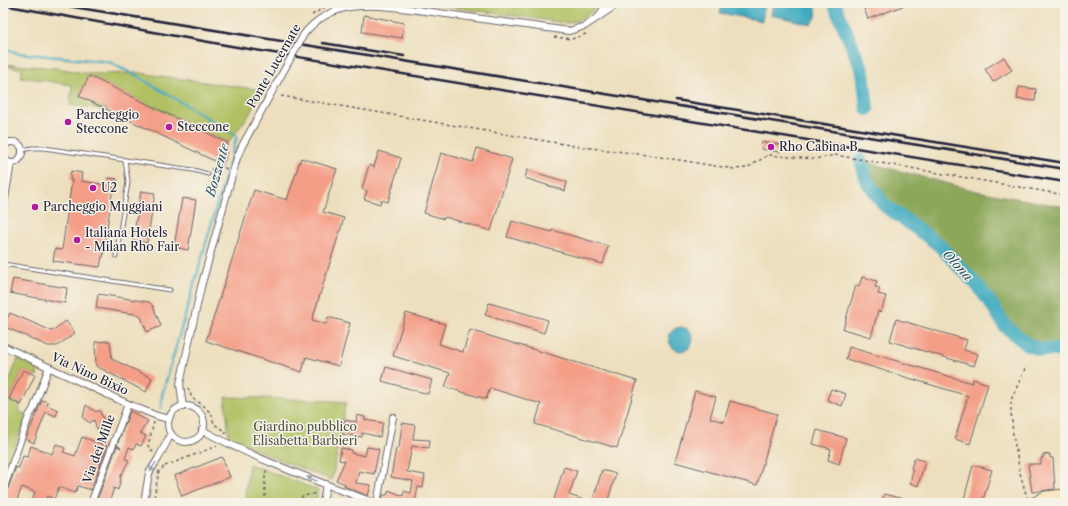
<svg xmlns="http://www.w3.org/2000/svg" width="1068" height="506" viewBox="0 0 1068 506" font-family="'Libre Caslon Text',serif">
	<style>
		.green { fill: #b0c164; stroke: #697250 }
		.forest { fill: #8ca75a; stroke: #57644a }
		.water { fill: #41abc0; stroke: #32667e }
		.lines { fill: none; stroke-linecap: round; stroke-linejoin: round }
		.stream { stroke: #41abc0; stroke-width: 2.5 }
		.river { stroke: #41abc0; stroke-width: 14 }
		.building { fill: #f49e87 }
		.lane-casing { stroke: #696468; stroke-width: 5 }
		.street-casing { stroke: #696468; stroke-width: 8 }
		.secondary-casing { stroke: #696468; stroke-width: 11 }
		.path { stroke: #696468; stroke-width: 1.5; stroke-dasharray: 3 3; stroke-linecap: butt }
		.lane { stroke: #fff; stroke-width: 3 }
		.street { stroke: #fff; stroke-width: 6 }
		.secondary { stroke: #f9e7c3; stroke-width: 9 }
		.rail { stroke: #22223b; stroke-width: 2.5 }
		.street-bridge-casing { stroke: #696468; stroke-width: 8; stroke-linecap: butt }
		.path-bridge { stroke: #696468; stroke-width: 1.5; stroke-dasharray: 3 3; stroke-linecap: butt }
		.street-bridge { stroke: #fff; stroke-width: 6 }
		.oneway { fill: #9c9ca7 }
		.poi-dot { fill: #b5179e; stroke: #f7f3e8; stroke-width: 1.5 }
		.labels { text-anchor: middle; stroke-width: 3; stroke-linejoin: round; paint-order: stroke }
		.street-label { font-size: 12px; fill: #22223b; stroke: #f7f3e8 }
		.poi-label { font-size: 12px; fill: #22223b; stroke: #f7f3e8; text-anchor: start }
		.park-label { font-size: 12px; fill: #4d5247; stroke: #f7f3e8 }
		.water-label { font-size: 13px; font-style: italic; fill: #2e5970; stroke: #f7f3e8 }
	</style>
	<rect width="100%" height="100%" fill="#f7f3e8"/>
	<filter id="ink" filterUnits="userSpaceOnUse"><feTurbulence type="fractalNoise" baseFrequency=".025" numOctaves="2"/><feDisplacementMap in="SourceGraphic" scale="8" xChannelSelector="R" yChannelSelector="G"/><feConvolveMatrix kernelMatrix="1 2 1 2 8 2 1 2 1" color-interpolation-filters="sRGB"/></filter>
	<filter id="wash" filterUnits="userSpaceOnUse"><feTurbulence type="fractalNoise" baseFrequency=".012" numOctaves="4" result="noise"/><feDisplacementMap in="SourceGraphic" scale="16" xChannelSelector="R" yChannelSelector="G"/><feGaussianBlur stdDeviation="0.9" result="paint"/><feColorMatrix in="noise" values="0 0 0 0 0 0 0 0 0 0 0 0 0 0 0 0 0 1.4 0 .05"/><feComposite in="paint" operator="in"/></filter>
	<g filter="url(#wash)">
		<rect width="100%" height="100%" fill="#eddfbd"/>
		<!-- green -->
		<g class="green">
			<path d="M422,3H600C590,14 582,21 566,23Z"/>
			<path d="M3,64L57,68L89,74L139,73L262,90L249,115L228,143L89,76L79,96L109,110L70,105L72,85L21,77L22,69L7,66L6,75L3,74Z"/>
			<path d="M18,359L38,368L37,376L23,370L9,399L21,405L18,411L27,415L7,468L3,466V448L10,437L3,432V396Z"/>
			<path d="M225,397L322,400L346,402L332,480L272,457L229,437Z"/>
			<path d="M249,464L318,490L316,503H244Z"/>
		</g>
		<!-- forest -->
		<path class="forest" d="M865,162L976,191L1065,207V349L1061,347L1043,346L1029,341L1008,323L989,295L972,274L940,241L908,217L887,204L870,177Z"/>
		<!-- water -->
		<g class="water">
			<path d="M722,3H765L762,21L720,13Z"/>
			<path d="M773,3H814C817,13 819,16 811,24L771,15Z"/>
			<circle cx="681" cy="339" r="12"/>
		</g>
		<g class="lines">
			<!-- stream -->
			<path class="stream" d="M3,48L17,53L109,62L139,77L237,136L162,395L161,409"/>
			<!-- river -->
			<g class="river">
				<path d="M834,3L863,72L867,109"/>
				<path d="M861,161L867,181L885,206L905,220L938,244L978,286L994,308L1005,326L1028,345L1042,350H1060L1065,354"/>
			</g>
		</g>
		<g id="blocks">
			<!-- building -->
			<g class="building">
				<path d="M862,3H908V4L868,19Z"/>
				<path d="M364,15L404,23L402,38L362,32Z"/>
				<path d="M1004,57L1012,70L993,82L985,69Z"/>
				<path d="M89,76L228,143L223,165L79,96Z"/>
				<path d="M1019,87L1036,89L1035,101L1017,99Z"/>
				<path d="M762,142L782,145L780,152L761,149Z"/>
				<path d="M477,148L512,159L491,231L445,217L444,219L424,213L441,153L473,162Z"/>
				<path d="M379,151L401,158L388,202L381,200L380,204L364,199L367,191L362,189L369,165L374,167Z"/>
				<path d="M301,158L337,169L323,212L344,218L312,320L326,324L328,317L350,323L339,366L306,357L302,372L206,341L254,190L287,200Z"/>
				<path d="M527,170L567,182L565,191L525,178Z"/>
				<path d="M71,171L82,173L81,181L107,185L108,178L117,179L116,188L113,187L103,257H102L100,267L53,261L55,249L62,250L72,180H70Z"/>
				<path d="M141,191L155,193L147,243L133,240Z"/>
				<path d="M182,198L196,200L188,250L174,247Z"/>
				<path d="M512,221L552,232V230L608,246L603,264L507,237Z"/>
				<path d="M862,277L877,281L875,287L880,288L878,294L886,296L881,312L878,311L871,337L843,329L856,285L859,286Z"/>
				<path d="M13,279L67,288L65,303L10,293Z"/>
				<path d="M98,294L149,302L153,306L161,326L147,332L140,315L96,308Z"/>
				<path d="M489,303L548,320L544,333L485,315Z"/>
				<path d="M10,313L52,331L66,321L75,333L57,346H48L3,326Z"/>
				<path d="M406,313L445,324L439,344L463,352L470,330L637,381L617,448L535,424L541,404L490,388L486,399L445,387L450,373L393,356Z"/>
				<path d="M896,319L967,340L964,350L978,354L974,366L890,341Z"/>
				<path d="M110,341L112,359L152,378L146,392L96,366L95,342Z"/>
				<path d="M849,347L972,383L973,379L988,384L970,444L955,439L968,396L846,359Z"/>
				<path d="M386,367L432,380L428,394L382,381Z"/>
				<path d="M23,370L35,375L21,405L9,399Z"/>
				<path d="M831,389L846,394L842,406L827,400Z"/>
				<path d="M695,391L716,397L710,418L724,422L730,401L777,414L757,485L675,462Z"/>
				<path d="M42,400L48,402L47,405L58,410L56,416L46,412L34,443L26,439Z"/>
				<path d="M86,405L96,412L99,410L104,419L107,418L109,428L97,429L94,420L90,423L83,418Z"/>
				<path d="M130,411L148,421L140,433L146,436L141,446L136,444L134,449L129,447L125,459L129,460L120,478L121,479L118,490L114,488L109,503H96L117,446L121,448L117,445Z"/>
				<path d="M357,415L365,417V420L383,423L380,437L362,433V437L342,434L345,420L356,422Z"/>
				<path d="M402,423L415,425L413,439L430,440L429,448L412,446L407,472L425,475L423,488L418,487L415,503H386L382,502L383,495H387L389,490L403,496L404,491L411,493L413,481L391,477L396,448H399Z"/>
				<path d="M817,430L846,438L839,464L828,460L831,449L813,444Z"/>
				<path d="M82,437L107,446L91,490L78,486L75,493L59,487L54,499L47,496L45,503H31L35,492L22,487L16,503H3V494L7,491L16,467L19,468L23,456L27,457L31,446L52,454L56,444L65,448L63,452L75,456Z"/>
				<path d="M367,447L379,449L374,474L359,471L356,483L371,485L368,496L344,486L345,484L336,480L345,461L339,460L341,448L352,450L351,453L365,456Z"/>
				<path d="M1050,454V458H1053L1055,489L1032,492L1028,464H1041V458H1043V455Z"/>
				<path d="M222,457L230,477L182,496L174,476Z"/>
				<path d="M914,458L925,461L918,486L910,483L913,470L911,469Z"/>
				<path d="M973,465L992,470L982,503H963Z"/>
				<path d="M564,467L577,471L569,495L590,502V503H553Z"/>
				<path d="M602,470L616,474L607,503H592Z"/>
				<path d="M884,494L911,501L910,503H882Z"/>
			</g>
		</g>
	</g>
	<g filter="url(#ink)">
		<use href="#blocks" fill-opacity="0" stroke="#696468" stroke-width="1"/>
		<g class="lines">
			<!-- lane casing -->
			<g class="lane-casing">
				<g id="lane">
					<path d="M22,150L32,148H44L193,170L208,174"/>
					<path d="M116,256L128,182L125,160"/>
					<path d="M3,264L170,290"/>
				</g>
			</g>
			<!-- street casing -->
			<g class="street-casing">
				<g id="street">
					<path d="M410,9L569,31L585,26L619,3"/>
					<path d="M600,15L606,3"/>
					<path d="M3,146L10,142C33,140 19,176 3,158"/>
					<path d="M3,210L11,163"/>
					<path d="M3,346L128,404L157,416L169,419"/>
					<circle cx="186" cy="424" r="18"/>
					<path d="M183,407L180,384L189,342"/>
					<path d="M202,430C257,460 317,481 375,503"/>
					<path d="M3,490L29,416L33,410L49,367"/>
					<path d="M91,503L128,404"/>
					<path d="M144,503L149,473L158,459L171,434"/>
					<path d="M323,503L326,484"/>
					<path d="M377,503L393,417"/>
				</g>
			</g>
			<!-- secondary casing -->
			<g class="secondary-casing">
				<path id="secondary" d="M1032,503L1045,496L1065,494"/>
			</g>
			<!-- path -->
			<g class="path">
				<path d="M554,37L572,39L589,33"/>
				<path d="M281,96L575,146L648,155L734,169L747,168L768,155L815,159L835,155L1065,195"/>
				<path d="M222,166L221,169L219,167L220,166L227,169"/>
				<path d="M211,170L216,164L222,166"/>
				<path d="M1025,369L1011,400V411L1013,435L1021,477L1027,497"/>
				<path d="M188,388L192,398L203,405L212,415L214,424L226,432L225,435"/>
				<path d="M153,452L148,446L154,422"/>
				<path d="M165,466L217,446"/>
				<path d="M153,503L159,471L165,466"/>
				<path d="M265,503V475L267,469"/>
				<path d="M297,503L303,496L317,493"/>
			</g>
			<!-- lane -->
			<use href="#lane" class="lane"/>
			<!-- street -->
			<use href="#street" class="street"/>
			<!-- secondary -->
			<use href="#secondary" class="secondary"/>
			<!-- rail -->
			<g class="rail">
				<path d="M49,3L1065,169"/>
				<path d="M3,5L231,46L1065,182"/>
				<path d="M323,43L404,56"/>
				<path d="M676,100L1065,163"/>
			</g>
			<!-- street-bridge casing -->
			<g class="street-bridge-casing">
				<path id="street-bridge" d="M189,342L201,287L237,158L242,146L304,34C331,0 369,4 410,9"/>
			</g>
			<!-- path-bridge -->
			<path class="path-bridge" d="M312,15L323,8L334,3"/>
			<!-- street-bridge -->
			<use href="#street-bridge" class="street-bridge"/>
		</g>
		<!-- one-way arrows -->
		<defs><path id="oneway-solid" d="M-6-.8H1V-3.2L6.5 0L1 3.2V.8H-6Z"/></defs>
		<g class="oneway">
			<use href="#oneway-solid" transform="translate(153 467) rotate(123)"/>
			<use href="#oneway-solid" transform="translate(312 479) rotate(-158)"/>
		</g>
	</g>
	<!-- markers -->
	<g class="poi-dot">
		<circle cx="68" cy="122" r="4"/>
		<circle cx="169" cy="127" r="4"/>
		<circle cx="771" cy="147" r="4"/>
		<circle cx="93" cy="188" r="4"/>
		<circle cx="35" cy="207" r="4"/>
		<circle cx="77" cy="240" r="4"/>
	</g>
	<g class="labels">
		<!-- street labels -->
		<g class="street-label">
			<text transform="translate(274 66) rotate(-60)" y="4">Ponte Lucernate</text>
			<text transform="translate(90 374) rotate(25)" y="4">Via Nino Bixio</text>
			<text transform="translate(99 449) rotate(-70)" y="4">Via dei Mille</text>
		</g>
		<!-- poi labels -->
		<g class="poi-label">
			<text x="76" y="119">Parcheggio<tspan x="76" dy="14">Steccone</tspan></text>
			<text x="177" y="131">Steccone</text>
			<text x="779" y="151">Rho Cabina B</text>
			<text x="101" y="192">U2</text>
			<text x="43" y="211">Parcheggio Muggiani</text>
			<text x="85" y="237">Italiana Hotels<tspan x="85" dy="14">- Milan Rho Fair</tspan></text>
		</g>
		<!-- park labels -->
		<g class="park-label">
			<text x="305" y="431">Giardino pubblico<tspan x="305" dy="14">Elisabetta Barbieri</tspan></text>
		</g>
		<!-- water labels -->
		<g class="water-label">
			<text transform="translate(217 170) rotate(-74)" y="5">Bozzente</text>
			<text transform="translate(958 265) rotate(47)" y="5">Olona</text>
		</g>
	</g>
	<!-- margin -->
	<rect width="1068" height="506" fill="none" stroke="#f7f3e8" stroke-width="16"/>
</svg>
